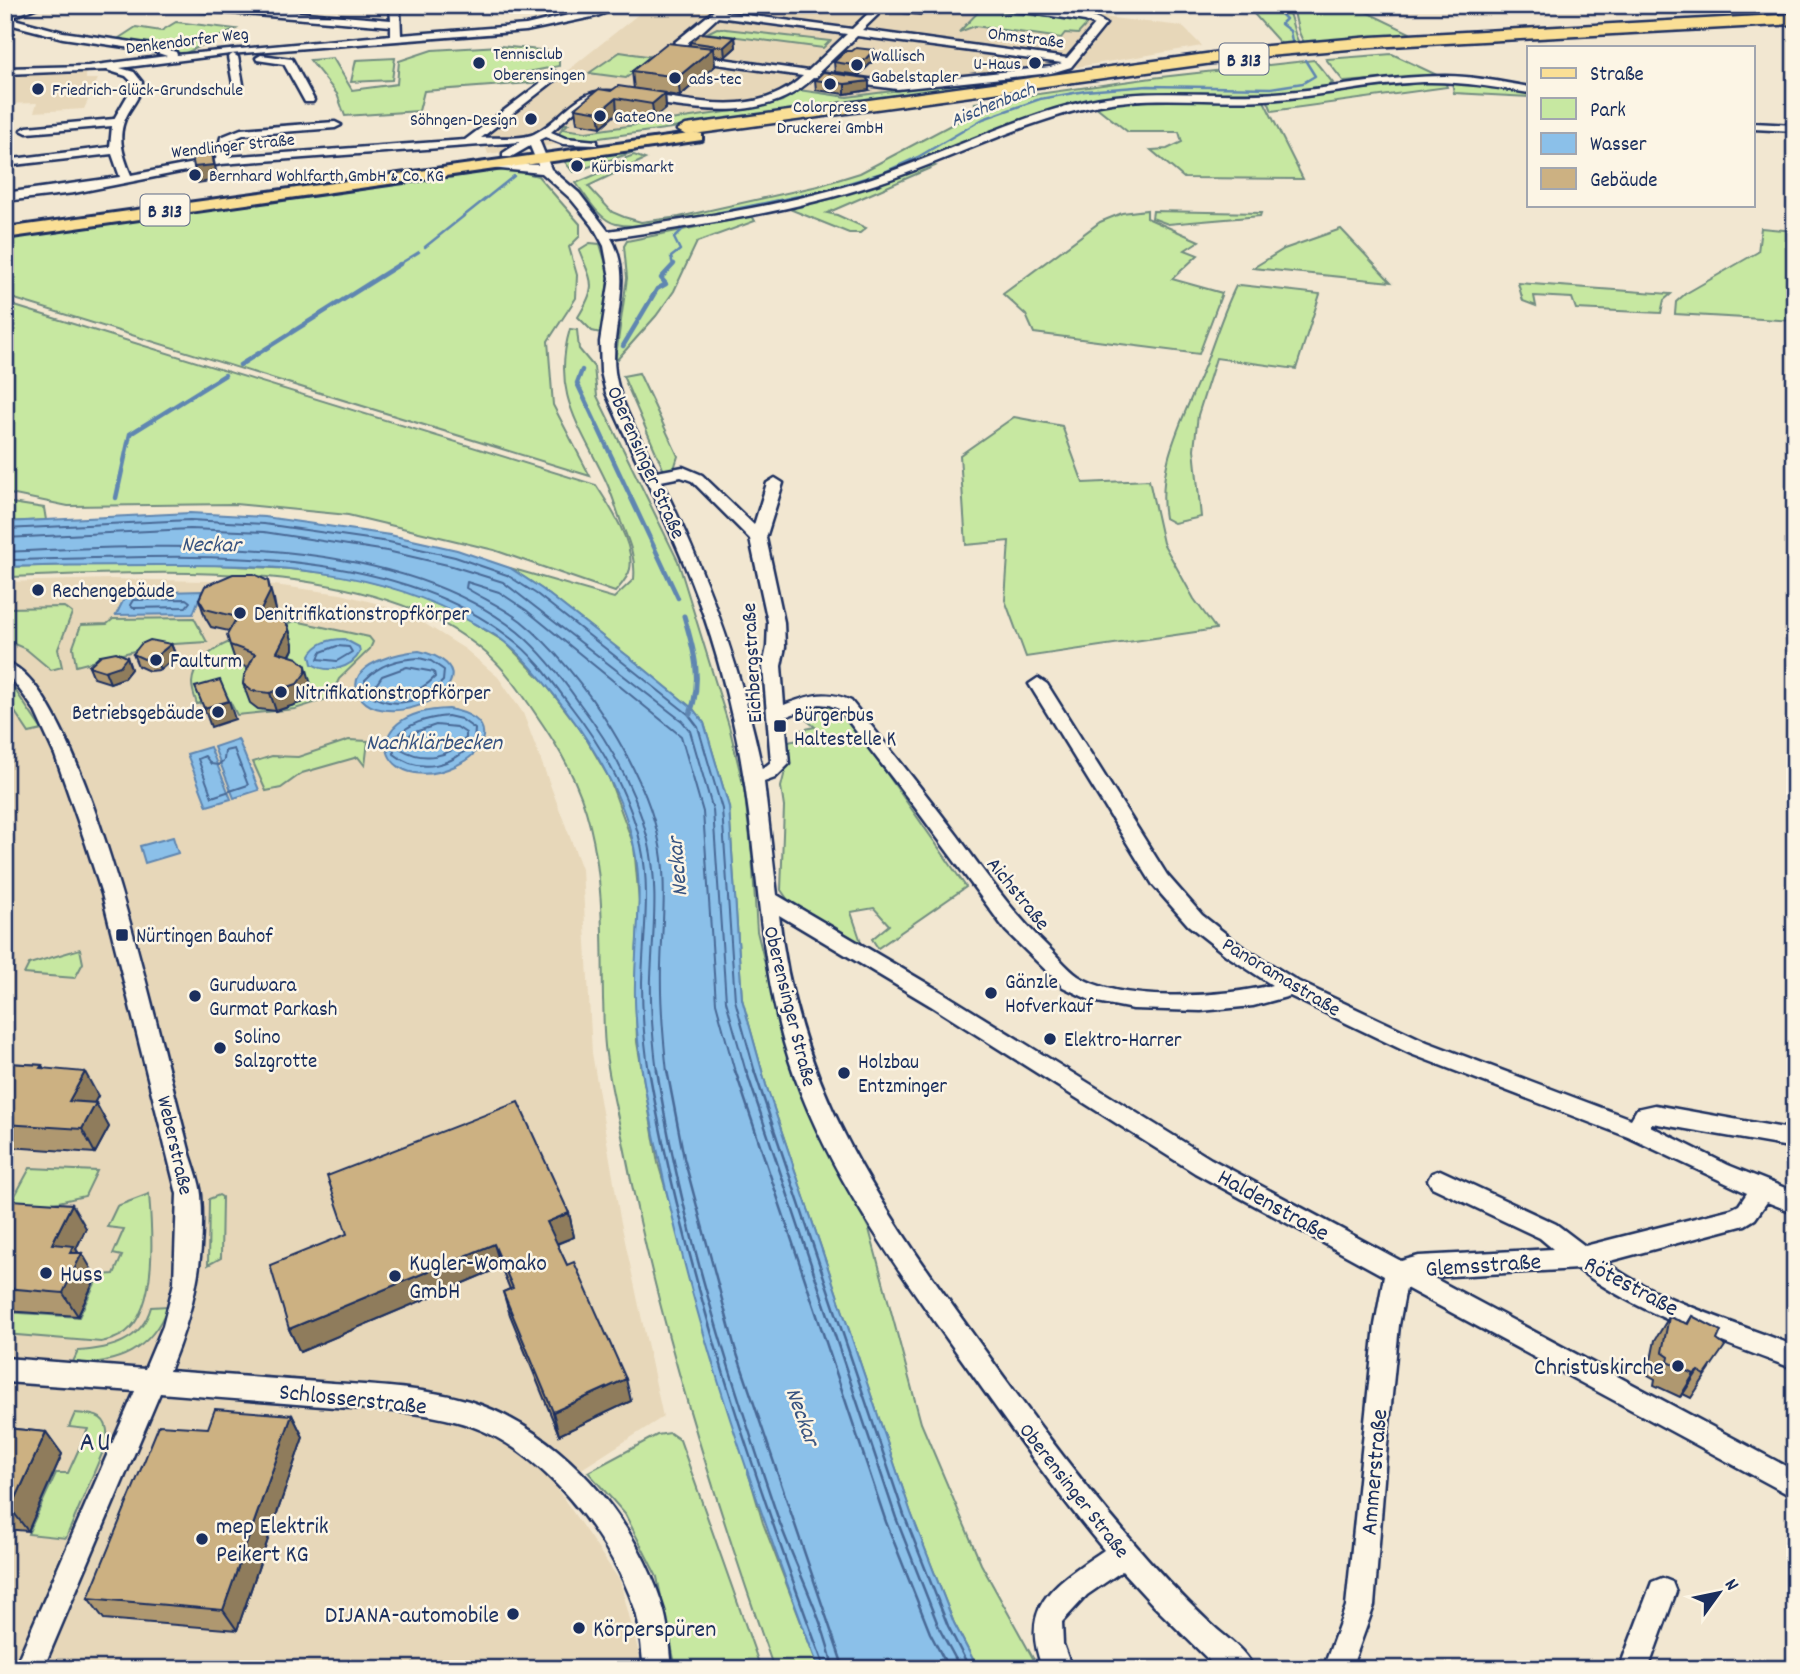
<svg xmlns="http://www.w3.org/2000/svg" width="1800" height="1674" viewBox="0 0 1800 1674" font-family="Dekko,sans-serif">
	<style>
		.built { fill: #e7d7b9 }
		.green { fill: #c7e8a1; stroke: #718c80; stroke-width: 2 }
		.water { fill: #8bc0e9; stroke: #5e86b1; stroke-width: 2 }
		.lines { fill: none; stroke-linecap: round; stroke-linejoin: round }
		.shore-far1 { stroke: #486996; stroke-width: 2 }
		.shore { stroke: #486996; stroke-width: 2.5 }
		.stream-far2 { stroke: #5e86b1; stroke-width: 2.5 }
		.stream-far1 { stroke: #5e86b1; stroke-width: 4.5 }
		.stream { stroke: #5e86b1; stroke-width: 5 }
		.minor-casing { stroke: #1b2f5e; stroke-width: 5 }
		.major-casing { stroke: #1b2f5e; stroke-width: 6 }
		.highway-casing { stroke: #1b2f5e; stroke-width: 5 }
		.minor { fill: #fcf5e5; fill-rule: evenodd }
		.major { fill: #fadf96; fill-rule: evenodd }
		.highway { fill: #fadf96; fill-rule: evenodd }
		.wall { fill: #af9870; stroke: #1b2f5e; stroke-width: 2 }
		.shaded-wall { fill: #8f7c5b; stroke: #1b2f5e; stroke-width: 2 }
		.building { fill: #ccb182; stroke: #1b2f5e; stroke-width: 2 }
		.poi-dot { fill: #1b2f5e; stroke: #fcf5e5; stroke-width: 2.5 }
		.labels { text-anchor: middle; stroke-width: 5; stroke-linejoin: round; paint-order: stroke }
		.far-street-label { font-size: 18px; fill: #1b2f5e; stroke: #fcf5e5 }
		.far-poi-label { font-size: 18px; fill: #1b2f5e; stroke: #fcf5e5; text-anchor: start }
		.shield { fill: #fcf5e5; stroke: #5e6a86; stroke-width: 2 }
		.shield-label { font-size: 19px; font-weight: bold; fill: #1b2f5e }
		.far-water-label { font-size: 19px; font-style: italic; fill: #375381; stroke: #fcf5e5 }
		.street-label { font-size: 21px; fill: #1b2f5e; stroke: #fcf5e5 }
		.poi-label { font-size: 21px; fill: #1b2f5e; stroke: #fcf5e5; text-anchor: start }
		.water-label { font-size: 23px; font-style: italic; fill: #375381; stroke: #fcf5e5 }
		.near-street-label { font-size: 24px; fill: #1b2f5e; stroke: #fcf5e5 }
		.near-poi-label { font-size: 24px; fill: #1b2f5e; stroke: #fcf5e5; text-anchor: start }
		.near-quarter-label { font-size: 28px; letter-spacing: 2px; fill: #1b2f5e; stroke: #fcf5e5 }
	</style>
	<rect width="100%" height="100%" fill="#f2e7d1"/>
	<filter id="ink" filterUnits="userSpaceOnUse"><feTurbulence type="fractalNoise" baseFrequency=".0143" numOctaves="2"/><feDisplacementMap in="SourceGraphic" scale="14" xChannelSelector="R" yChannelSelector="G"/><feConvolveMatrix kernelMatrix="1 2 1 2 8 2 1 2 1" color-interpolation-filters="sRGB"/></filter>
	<g filter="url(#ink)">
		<!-- built -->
		<g class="built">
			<path d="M650,5H1042L1041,10L1182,26L1202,46L1065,69L847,97L818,108L488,154L483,138Z"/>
			<path d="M86,72V79H98L84,109L34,112L37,103L5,104V74Z"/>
			<path d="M110,579L252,582L341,594L379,604L419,620L465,649L498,677L523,713L582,869L592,1053L620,1218L663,1417L555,1486L620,1581L643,1669H5V582Z"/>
		</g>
		<!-- green -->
		<g class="green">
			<path d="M1246,5H1285C1293,18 1292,30 1299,43L1281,44Z"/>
			<path d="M1291,5H1352L1410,33L1414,37L1304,42C1295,30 1298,19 1291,5Z"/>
			<path d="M1680,5H1795V12L1756,14Z"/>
			<path d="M983,7L992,8L991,11L1090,21L1078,34L1065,33L1061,38L975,26L959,32Z"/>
			<path d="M176,22L236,29L184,54L150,46L113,42L136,27L161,31Z"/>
			<path d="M717,28L830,41L823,48L707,33Z"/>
			<path d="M500,46L559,52V66L503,77L551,76L544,82L424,91L419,111L345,116L337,94L310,60L333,58L352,90L397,84L399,61L432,50Z"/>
			<path d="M620,52L653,57L626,78L589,73Z"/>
			<path d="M1392,54L1437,75L1344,82L1326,59Z"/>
			<path d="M395,58L392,80L351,82L356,60Z"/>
			<path d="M1314,60L1333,83C1299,102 1222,93 1182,92C1145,92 1110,96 1074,104C945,151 818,205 680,220C661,222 635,229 616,224C599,220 587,197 576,183L614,167L623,159L634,155L645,159L588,186L612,212L624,217L641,222L679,217L818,186L860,173L985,107L974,103L1152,78Z"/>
			<path d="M1006,76H1027L999,83L592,139L575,140L560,137L559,134L564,124H568L563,129L586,132L761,107L782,101L799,90L847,97Z"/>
			<path d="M1440,81L1445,82L1447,87L1272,111L1267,99Z"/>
			<path d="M1456,81L1529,91V97L1454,93L1452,82Z"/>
			<path d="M1127,99H1263L1303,179L1184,178L1151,150L1167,149L1182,142L1179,132H1128L1094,105Z"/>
			<path d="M632,150L634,152L573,172L565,162Z"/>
			<path d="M927,164L935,166L827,213L837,215L866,228L860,233H849L792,210L799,205L856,191Z"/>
			<path d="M509,169L538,176L580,224V236L569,247L577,275L576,298L548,341L553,405L590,476L5,296V237L329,190Z"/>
			<path d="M1147,210V218L1199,241L1185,250L1198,255L1172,279L1222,293L1199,354L1034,333L1026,315L1003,294L1100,222L1122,213Z"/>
			<path d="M1153,211L1261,213L1260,216L1168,224L1152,218Z"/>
			<path d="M752,216L755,221L697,242L674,291L656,316L615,362L627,278L624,246L627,241Z"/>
			<path d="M1761,228L1795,231V321L1675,314L1676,302L1685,294L1758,252Z"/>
			<path d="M1341,229L1391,282L1253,268L1284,249Z"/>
			<path d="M590,243L600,244L609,274L601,333L592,331L578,317C598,285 592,283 579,250Z"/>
			<path d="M1518,283L1671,294L1664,300L1661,313L1576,309L1572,298L1534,296L1536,306L1523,301Z"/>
			<path d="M1240,285L1320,294L1296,369L1216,358L1198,415L1194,449L1201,517L1174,523L1165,518C1155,461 1189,409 1208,357C1217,333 1224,310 1236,286Z"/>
			<path d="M5,303L596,485C609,505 635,544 630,569C628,578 621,585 615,592L494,550L348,515L235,504L68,506L5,493Z"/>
			<path d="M570,329L577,330L579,349L594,367L597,396L678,561L729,726L744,788L752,855L757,931L793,1077L869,1229L921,1423L981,1564L1039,1669H978L954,1623L911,1513L766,1085L742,999L729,807L704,723L693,709L643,668L542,589L510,568L614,598L634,579C636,557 629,542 621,522C616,508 612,494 606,481C580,426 551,393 570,329Z"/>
			<path d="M639,373L678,456L674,469L664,471L623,376Z"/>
			<path d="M1014,417L1062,426L1083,483L1149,480L1163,543L1194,599L1216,629L1026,657L1005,600L1009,541L966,545L960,455Z"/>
			<path d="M5,502L44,508L46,520L5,522Z"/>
			<path d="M70,565H216L290,569L350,576L411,593L455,612L505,642L543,681L583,733L609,778L634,846L639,902L635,983L637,1042L658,1163L763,1523L819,1669H774C714,1497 659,1325 624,1146C618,1116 610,1085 606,1054C603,1036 604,1017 603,999C602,942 604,882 590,826C580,784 560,749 535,713C521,692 506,670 486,653C370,553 148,573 5,577V567Z"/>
			<path d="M64,607L72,613L58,649L62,667L51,670L26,649L5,640V608Z"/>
			<path d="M194,618L207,642L157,645L76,666L73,647L81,625L107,624L113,619Z"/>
			<path d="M295,621L369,637L373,642L370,649L339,679L330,698L295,709L237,715L227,696L197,704C195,698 192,690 192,683C195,642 264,631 295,621Z"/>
			<path d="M5,678L9,681L42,730L29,733L5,697Z"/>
			<path d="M820,702L837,707L846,715L966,887L878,948L872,939L889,925L874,908L851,912L861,942L858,944L788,900L781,890L784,807L781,787L788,759V727V742L804,739L801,730L815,727L803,717L804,710Z"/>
			<path d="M349,740L368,741L365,766L358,757L302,773L281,788L266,791L253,762L272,756L298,757Z"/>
			<path d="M80,949L83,963L75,978L24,974L29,964Z"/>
			<path d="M30,1168L97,1171L85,1196L5,1214Z"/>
			<path d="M149,1194C152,1230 158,1307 126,1332C119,1338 110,1340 101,1342L5,1334V1312L79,1317L99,1275L114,1274L122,1256L113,1254L124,1229L107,1227L117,1206Z"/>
			<path d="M219,1195L222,1197L221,1258L208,1265L209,1199Z"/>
			<path d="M168,1306C151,1351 118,1364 72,1364L78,1351C110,1349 141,1342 151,1307Z"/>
			<path d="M75,1413C97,1414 110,1416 107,1442L66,1538L28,1534L56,1473H68L88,1429L69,1427Z"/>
			<path d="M670,1433L680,1440L761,1669H676L657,1577L625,1514L588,1472L657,1435Z"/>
		</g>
		<!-- water -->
		<g class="water">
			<path d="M190,513L265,517L390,535L457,550L510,568L542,589L643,668L693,709L704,723L729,807L742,999L766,1085L911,1513L954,1623L978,1669H819C747,1480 681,1287 645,1088C639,1054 634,1020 635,984C635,939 644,892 634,847C625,800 595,748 566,710C548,687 530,663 507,644C497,635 484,629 473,623C378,567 266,564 159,565C108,565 57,565 5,567V522Z"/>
			<path d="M202,591L193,614L116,615L127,593Z"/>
			<path d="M344,639L359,647L360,652C351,669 328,674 312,664L310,655C317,642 330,639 344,639Z"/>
			<path d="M419,651C438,655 463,667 446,689C430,709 374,722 359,695C343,664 401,652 419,651Z"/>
			<path d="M449,709C465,712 489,720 482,741C478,754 466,761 455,766C382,800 350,711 449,709Z"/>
			<path d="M238,739L259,790L234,798L214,747Z"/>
			<path d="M210,747L231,799L207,806L187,754Z"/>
			<path d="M173,837L178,853L145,863L140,846Z"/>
		</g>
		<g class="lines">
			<!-- shore-far1 -->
			<g class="shore-far1">
				<path d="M5,529L190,520L264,524L389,542L455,557L507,575L538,595L688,714L698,727L722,809L735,1000L755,1072"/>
				<path d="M5,538L190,529L264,532L387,551L452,566L503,582L682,721L690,731L713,810L726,1001L746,1072"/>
				<path d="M5,552C160,545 390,529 518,632C542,652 562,678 580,704C611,745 636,790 648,840C659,885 653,931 651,977C650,1009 653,1040 657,1072"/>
				<path d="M5,560C163,559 377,535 509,637C533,654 552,681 569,704C601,745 629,793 641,845C651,889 643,937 642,982C642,1012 644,1042 649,1072"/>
				<path d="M186,599L190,602L186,607L133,608L130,605L133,600Z"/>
				<path d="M337,646L349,647L352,652L337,661L318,659L321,652Z"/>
				<path d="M419,658L431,661L444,670L443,681C422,703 391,711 366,692L365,680C380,664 398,659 419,658Z"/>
				<path d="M407,667L434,672L435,677C419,694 395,699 374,688L382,676Z"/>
				<path d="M448,716L461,719L475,729L474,742C453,766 420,775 394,754L393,740C408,723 426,718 448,716Z"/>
				<path d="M436,725L457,727L466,733V738C449,758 423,762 401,749V743L412,733Z"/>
				<path d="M234,749L248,785L212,797L198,759L205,756L211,764L218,765L224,760L225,751Z"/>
				<path d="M667,1072C663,1036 660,1001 661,966C662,930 666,895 662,859C653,779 583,671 521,621C504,608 484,599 466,588L467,582L499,592L526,610L681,736L703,812L716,1003L735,1072"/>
			</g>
			<!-- shore -->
			<g class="shore">
				<path d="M649,1070C685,1275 753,1474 825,1669"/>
				<path d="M657,1070C680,1221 728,1370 777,1515C793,1562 825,1621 833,1669"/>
				<path d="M667,1070L684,1158L735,1348L844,1669"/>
				<path d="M735,1070L886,1522L930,1633L949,1669"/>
				<path d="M746,1070L896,1518L940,1630L961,1669"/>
				<path d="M754,1070L904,1515L948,1626L970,1669"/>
			</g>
			<!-- stream-far2 -->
			<g class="stream-far2">
				<path d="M1278,5V11L1286,19L1281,24L1290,31L1292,41"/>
				<path d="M716,213L823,191L885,172L918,157L983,119L1040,99L1085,91L1148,86L1271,88L1303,83L1315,76L1305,60"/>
				<path d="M425,247L514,176"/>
				<path d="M398,265L419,252"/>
				<path d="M673,265L671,257L680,250L674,238L682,230"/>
			</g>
			<!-- stream-far1 -->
			<g class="stream-far1">
				<path d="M623,346L657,289L666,284L661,278L674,264"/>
				<path d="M240,365L400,264"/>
				<path d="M582,370L577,383L678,598"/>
				<path d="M116,498L130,434L225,375"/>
			</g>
			<!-- stream -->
			<path class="stream" d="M684,616C694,650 703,680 690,714"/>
			<!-- minor casing -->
			<g class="minor-casing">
				<g id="minor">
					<path d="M28,5H43L10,18L63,32L153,45L176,52L177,55L391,35V26L168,8L163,5H208L391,20L390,9L382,5H428L400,10L401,35L526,25L611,5H626L597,16L526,31L230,54L120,68L134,72L142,82C141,95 134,103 128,113C116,134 122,154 131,175L216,159L221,137L241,129L335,122L341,125L335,128L243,135L230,141L227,157L465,140L555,72L560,75L559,77L481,138C496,137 520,140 534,134C561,121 574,91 606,91C671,90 748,128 803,76L688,60L683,57L688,54L808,71L847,34L718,17L683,49H675L674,43L721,5H732L724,12L852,29L877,5H888L862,30L1067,58L1095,25L1085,21L977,5C1006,5 1085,7 1106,24L1071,67L1051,73L897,89L813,78C767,122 704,110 646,102C631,100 613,95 598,98C580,102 565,121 551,132L565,138L597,141V145L563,144L545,137L539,140L551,169L579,193L608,231C697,218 786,206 872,178C944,154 1012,118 1086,101C1152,86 1220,99 1287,92C1340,87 1392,76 1445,76C1473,76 1501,82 1529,87V93C1494,87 1459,81 1423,82C1370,84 1318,97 1265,100C1205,103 1145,93 1086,108C1013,126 947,161 876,184C790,212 701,225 611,238C635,279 609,328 615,372C620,407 642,441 657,472L683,467L702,475L754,525L767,483L775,478L783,483L766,538L784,622L785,647L781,666L784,705C809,696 825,689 851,701C887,745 923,790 957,835C987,876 1015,916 1051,950C1060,959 1068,969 1078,976C1121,1004 1223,997 1272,985L1226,955L1188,925L1153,885L1029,684L1038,678L1047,684L1167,875L1202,915L1240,945L1299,982L1427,1042L1631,1119L1637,1109L1655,1105L1795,1130V1148L1652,1123L1650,1126L1728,1165L1795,1192V1213L1767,1202L1755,1219L1745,1225L1606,1262C1652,1298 1739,1324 1795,1346V1369C1727,1344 1634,1312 1578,1269L1432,1277L1795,1471V1498L1406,1288L1399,1325L1386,1455L1374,1606L1351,1669H1323L1346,1606L1375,1325L1384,1276L1195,1173L931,1006L779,915C798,1088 877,1201 975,1337C1024,1405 1073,1472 1127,1535C1153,1566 1181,1596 1211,1624C1226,1638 1246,1650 1254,1669H1218L1155,1607L1122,1571L1087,1595L1062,1622L1063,1644L1072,1669H1043C1017,1604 1056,1583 1104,1550C1049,1484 1000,1413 950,1343C891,1260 830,1174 795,1077C754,965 761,850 736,735C725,682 711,631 691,581C666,516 633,456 606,393L601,372L600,342L610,278L604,246L593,226L571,199L542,173L491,168L489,166L495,163L538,165L530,146L511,157H503V153L520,142L221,164L74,193L5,201V193L120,177L112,154L5,166V160L110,147L112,126L27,133L21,130L27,127L114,119L129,93L132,82L126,76L107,70L5,74V68L88,66L167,56L152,51L63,38L5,23V14ZM857,36L1062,63L1050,67L897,83L819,72ZM681,477L692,481L750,539L768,622L767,647L763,666L771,762L762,769C741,667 707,574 661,481ZM819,704L829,705L839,709L914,806L1006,931L1063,987L1092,1001L1133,1009L1201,1011L1253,1006L1290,996L1411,1054L1628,1137L1747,1193L1739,1205L1731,1209L1585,1246L1556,1224L1440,1170L1432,1173L1428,1180L1432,1187L1540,1238L1553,1249L1419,1256L1401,1261L1211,1159L945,994L777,895L764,782L775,778L789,764L785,717Z"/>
					<path d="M233,54L238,57L243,84L238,87L233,84L228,57Z"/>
					<path d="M261,55L292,59L314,100L313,102H305L284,64L257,60L256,58Z"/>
					<path d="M1753,123L1795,125V131L1753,129Z"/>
					<path d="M5,662C77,680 150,999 169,1072C176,1100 183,1127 190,1154C194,1167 200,1182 201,1195C206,1258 193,1313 169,1371C224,1375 278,1379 333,1383C379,1386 425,1388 469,1401C561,1430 638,1520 664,1611C669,1630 670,1650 672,1669H644C641,1648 641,1626 634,1606C609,1536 543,1451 471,1426C427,1411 380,1410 335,1407C276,1402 218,1398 160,1393L43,1669H14L135,1391L5,1382V1358L145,1369L163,1326L174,1283L177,1194L102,894L86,844L55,755L34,709L11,678L5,675Z"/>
					<path d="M1662,1578L1672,1582L1676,1592L1648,1669H1619L1652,1582Z"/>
				</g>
			</g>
			<!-- major casing -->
			<g class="major-casing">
				<path id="major" d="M697,133L702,134V140L5,238V228Z"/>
			</g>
			<!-- highway casing -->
			<g class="highway-casing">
				<path id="highway" d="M1795,14V24L1372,47L1257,57L686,135L677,130L686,125L1257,47L1372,37Z"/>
			</g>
			<!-- minor -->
			<use href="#minor" class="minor"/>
			<!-- major -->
			<use href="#major" class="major"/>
			<!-- highway -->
			<use href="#highway" class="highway"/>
		</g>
		<!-- wall -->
		<g class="wall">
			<path d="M894,5H931L921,15L894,12Z"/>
			<path d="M735,37L736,47L725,57L714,55L715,66L680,96L665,94L666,108L654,118L617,113L601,127L577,123L575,108L611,91L634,89L632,71L690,45V42Z"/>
			<path d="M852,51L874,60L859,75L835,72L834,62Z"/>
			<path d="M823,72L869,90L845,94L816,90L815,80Z"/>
			<path d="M199,599H274L276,610L273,616L288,626L293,644V649L290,656L311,685V690L303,702L276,711L258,709L250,703L243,684L248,668L236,663L230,645L229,631L211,627L205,617Z"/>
			<path d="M171,644L176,656L160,670L149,671L138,666L133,654Z"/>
			<path d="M127,657L131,669L124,678L110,683L94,678L89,666Z"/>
			<path d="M5,1063L42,1065L44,1069L98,1096L94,1103L109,1127L95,1153L9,1147L5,1154Z"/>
			<path d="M5,1210L86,1228L76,1249L96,1277L78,1316L5,1311Z"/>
			<path d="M569,1213L574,1237L557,1244L631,1401L559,1435L510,1315L503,1292L510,1289L501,1267L300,1352L289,1329Z"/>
			<path d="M1692,1316L1717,1340L1710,1369L1691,1398L1683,1394L1680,1397L1654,1385L1655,1379L1648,1375L1655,1340L1669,1317L1687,1324Z"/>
			<path d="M292,1415L303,1437L237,1630L104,1619L88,1598L208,1428Z"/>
			<path d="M5,1428L46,1432L62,1454L28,1531L5,1529Z"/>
		</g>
		<!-- shaded-wall -->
		<g class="shaded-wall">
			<path d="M921,5H931L921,15Z"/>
			<path d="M735,37L736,47L725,57L724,47Z"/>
			<path d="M713,48L715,66L680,96L678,77Z"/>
			<path d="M874,50V60L859,75V66Z"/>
			<path d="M869,81V90L845,94V84Z"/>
			<path d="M665,93L666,108L654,118L652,104Z"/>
			<path d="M616,98L617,113L601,127L599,112Z"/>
			<path d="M212,152L218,180L198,183L194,167Z"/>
			<path d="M268,581L276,610L265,630L260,612Z"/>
			<path d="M288,626L293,644V649L282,670L277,652Z"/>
			<path d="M171,644L176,656L160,670L155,657Z"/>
			<path d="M127,657L131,669L124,678L110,683L105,671Z"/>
			<path d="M306,666L311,685V690L303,702L276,711L270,693Z"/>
			<path d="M229,701L235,719L211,727L204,708Z"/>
			<path d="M85,1072L98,1096L82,1125L69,1101Z"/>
			<path d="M96,1103L109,1127L95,1153L82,1129Z"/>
			<path d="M5,1141L9,1147L5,1154Z"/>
			<path d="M72,1204L86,1228L76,1249L80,1257L82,1253L96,1277L78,1316L63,1293L52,1244Z"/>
			<path d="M569,1213L574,1237L553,1245L547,1222Z"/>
			<path d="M494,1244L501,1267L300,1352L289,1329Z"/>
			<path d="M1698,1371L1683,1394L1680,1397L1694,1374Z"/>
			<path d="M626,1379L631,1401L559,1435L553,1412Z"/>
			<path d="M292,1415L303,1437L237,1630L223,1610Z"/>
			<path d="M46,1432L62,1454L28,1531L11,1509Z"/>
		</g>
		<!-- building -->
		<g class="building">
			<path d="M701,33L735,37L724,47L690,42Z"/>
			<path d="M667,43L713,48L678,77L632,71Z"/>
			<path d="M856,48L874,50L859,66L834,62L846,51H852Z"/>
			<path d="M823,72L866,78L869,81L845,84L815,80Z"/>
			<path d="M618,86L665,93L652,104L616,98L599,112L575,108L599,89L611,91Z"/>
			<path d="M212,152L214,165L194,167L192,156Z"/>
			<path d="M233,574H254L268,581L270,592L260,612L279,617L288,626V631L277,652L297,658L306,666V672L297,684L270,693L252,691L243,684L244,676L255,654L230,645L227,635L237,617L205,609L199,599L205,586Z"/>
			<path d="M150,640L171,644L155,657L144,659L133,654L141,644Z"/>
			<path d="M116,652L127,657L120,666L105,671L89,666L101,655Z"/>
			<path d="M220,680L229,701L204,708L195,687Z"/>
			<path d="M5,1063L42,1065L40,1068L85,1072L69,1101L96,1103L82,1129L5,1124Z"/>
			<path d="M518,1102L569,1213L547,1222L567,1265L574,1262L626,1379L553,1412L503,1292L513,1288L494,1244L289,1329L270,1265L347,1234L327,1176Z"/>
			<path d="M11,1200L72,1204L52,1244L74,1246L70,1253H82L63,1293L5,1288V1210Z"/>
			<path d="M1692,1316L1721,1331L1717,1340L1725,1346L1705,1375L1698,1371L1694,1374L1668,1362L1669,1357L1662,1352L1669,1317L1688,1324Z"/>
			<path d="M215,1409L292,1415L223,1610L88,1598L159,1425L208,1428Z"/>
			<path d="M5,1428L46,1432L11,1509H5Z"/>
		</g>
	</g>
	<!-- markers -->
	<g class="poi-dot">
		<circle cx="479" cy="63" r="7"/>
		<circle cx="1035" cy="63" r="7"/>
		<circle cx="857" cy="65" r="7"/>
		<circle cx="675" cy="78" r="7"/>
		<circle cx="830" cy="84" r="7"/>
		<circle cx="38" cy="89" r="7"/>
		<circle cx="600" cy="116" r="7"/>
		<circle cx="531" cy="119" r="7"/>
		<circle cx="577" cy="166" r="7"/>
		<circle cx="195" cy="175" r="7"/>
		<circle cx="38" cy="590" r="7"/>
		<circle cx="240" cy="613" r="7"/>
		<circle cx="156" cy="660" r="7"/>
		<circle cx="281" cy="692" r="7"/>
		<circle cx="218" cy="712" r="7"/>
		<rect x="773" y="719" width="14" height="14" rx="3.5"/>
		<rect x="115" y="928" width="14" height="14" rx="3.5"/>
		<circle cx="991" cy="993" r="7"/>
		<circle cx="195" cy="996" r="7"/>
		<circle cx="1050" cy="1039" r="7"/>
		<circle cx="220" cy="1048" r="7"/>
		<circle cx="844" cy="1073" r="7"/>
		<circle cx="46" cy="1273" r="7"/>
		<circle cx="395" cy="1276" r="7"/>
		<circle cx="1678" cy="1366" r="7"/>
		<circle cx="202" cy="1539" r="7"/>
		<circle cx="513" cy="1614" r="7"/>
		<circle cx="579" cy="1628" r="7"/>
	</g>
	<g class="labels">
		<!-- far-street labels -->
		<g class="far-street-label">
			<text transform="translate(1026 37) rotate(7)" y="6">Ohmstraße</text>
			<text transform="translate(187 40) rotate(-7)" y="6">Denkendorfer Weg</text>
			<text transform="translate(233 145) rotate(-6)" y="6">Wendlinger Straße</text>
		</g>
		<!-- far-poi labels -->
		<g class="far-poi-label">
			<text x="493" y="59">Tennisclub<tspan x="493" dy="21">Oberensingen</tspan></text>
			<text x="871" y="61">Wallisch<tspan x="871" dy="21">Gabelstapler</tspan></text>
			<text x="1021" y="69" text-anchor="end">U-Haus</text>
			<text x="689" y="84">ads-tec</text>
			<text x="52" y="95">Friedrich-Glück-Grundschule</text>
			<text x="830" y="112" text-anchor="middle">Colorpress<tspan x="830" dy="21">Druckerei GmbH</tspan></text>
			<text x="614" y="122">GateOne</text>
			<text x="517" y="125" text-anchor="end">Söhngen-Design</text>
			<text x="591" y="172">Kürbismarkt</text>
			<text x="209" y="181">Bernhard Wohlfarth GmbH &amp; Co. KG</text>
		</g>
		<!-- shield labels -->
		<g class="shield">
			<rect x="1219.5" y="43.5" width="49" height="31" rx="5"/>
			<rect x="140.5" y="194.5" width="49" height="31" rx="5"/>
		</g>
		<g class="shield-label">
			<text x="1244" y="66">B 313</text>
			<text x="165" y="217">B 313</text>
		</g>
		<!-- far-water labels -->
		<g class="far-water-label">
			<text transform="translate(992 103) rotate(-22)" y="7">Aischenbach</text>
		</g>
		<!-- street labels -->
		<g class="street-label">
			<text transform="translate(647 462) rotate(66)" y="7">Oberensinger Straße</text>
			<text transform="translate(751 663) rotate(-93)" y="7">Eichbergstraße</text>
			<text transform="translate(1019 893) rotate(51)" y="7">Aichstraße</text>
			<text transform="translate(1282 976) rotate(31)" y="7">Panoramastraße</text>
			<text transform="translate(791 1006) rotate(76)" y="7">Oberensinger Straße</text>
			<text transform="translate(176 1145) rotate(77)" y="7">Weberstraße</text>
			<text transform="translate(1075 1490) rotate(52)" y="7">Oberensinger Straße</text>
		</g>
		<!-- poi labels -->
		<g class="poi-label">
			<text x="52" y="597">Rechengebäude</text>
			<text x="254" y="620">Denitrifikationstropfkörper</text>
			<text x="170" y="667">Faulturm</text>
			<text x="295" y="699">Nitrifikationstropfkörper</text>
			<text x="204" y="719" text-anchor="end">Betriebsgebäude</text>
			<text x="794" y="721">Bürgerbus<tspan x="794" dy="24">Haltestelle K</tspan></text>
			<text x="136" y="942">Nürtingen Bauhof</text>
			<text x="1005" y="988">Gänzle<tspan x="1005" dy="24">Hofverkauf</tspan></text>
			<text x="209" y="991">Gurudwara<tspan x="209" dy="24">Gurmat Parkash</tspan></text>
			<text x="234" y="1043">Solino<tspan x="234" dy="24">Salzgrotte</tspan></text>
			<text x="1064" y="1046">Elektro-Harrer</text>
			<text x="858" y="1068">Holzbau<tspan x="858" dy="24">Entzminger</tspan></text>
		</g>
		<!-- water labels -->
		<g class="water-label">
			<text transform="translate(211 543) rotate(1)" y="8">Neckar</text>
			<text x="434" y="749">Nachklärbecken</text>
			<text transform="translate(676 867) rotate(-95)" y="8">Neckar</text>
			<text transform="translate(804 1416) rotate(70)" y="8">Neckar</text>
		</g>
		<!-- near-street labels -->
		<g class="near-street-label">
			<text transform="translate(1274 1204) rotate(29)" y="8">Haldenstraße</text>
			<text transform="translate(1483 1264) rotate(-4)" y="8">Glemsstraße</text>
			<text transform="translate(1632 1285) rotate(28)" y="8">Rötestraße</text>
			<text transform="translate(353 1398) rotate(6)" y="8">Schlosserstraße</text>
			<text transform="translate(1373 1472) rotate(-85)" y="8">Ammerstraße</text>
		</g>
		<!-- near-poi labels -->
		<g class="near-poi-label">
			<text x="409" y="1270">Kugler-Womako<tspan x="409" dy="28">GmbH</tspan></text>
			<text x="60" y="1281">Huss</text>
			<text x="1664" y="1374" text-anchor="end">Christuskirche</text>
			<text x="216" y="1533">mep Elektrik<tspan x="216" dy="28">Peikert KG</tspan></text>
			<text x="499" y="1622" text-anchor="end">DIJANA-automobile</text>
			<text x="593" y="1636">Körperspüren</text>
		</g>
		<!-- near-quarter labels -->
		<g class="near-quarter-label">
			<text x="96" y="1450">AU</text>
		</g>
	</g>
	<!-- margin -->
	<rect width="1800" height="1674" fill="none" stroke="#fcf5e5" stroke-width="28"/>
	<rect x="14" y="14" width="1772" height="1646" fill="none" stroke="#1b2f5e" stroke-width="2.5" filter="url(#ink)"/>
	<!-- legend -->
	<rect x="1527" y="46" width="228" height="161" fill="#fcf5e5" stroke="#a2a6af" stroke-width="2"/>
	<rect x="1541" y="68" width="35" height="10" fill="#fadf96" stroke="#a2a6af" stroke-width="2"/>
	<text x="1590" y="80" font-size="21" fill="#1b2f5e">Straße</text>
	<rect x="1541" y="98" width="35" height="21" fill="#c7e8a1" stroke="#a2a6af" stroke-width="2"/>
	<text x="1590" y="116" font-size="21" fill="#1b2f5e">Park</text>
	<rect x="1541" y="133" width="35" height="21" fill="#8bc0e9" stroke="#a2a6af" stroke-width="2"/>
	<text x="1590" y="150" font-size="21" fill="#1b2f5e">Wasser</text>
	<rect x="1541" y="168" width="35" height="21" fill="#ccb182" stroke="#a2a6af" stroke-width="2"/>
	<text x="1590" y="186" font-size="21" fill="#1b2f5e">Gebäude</text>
	<!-- north arrow -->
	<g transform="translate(1719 1593) rotate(57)" stroke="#fcf5e5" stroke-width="5" paint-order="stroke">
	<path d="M0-5L12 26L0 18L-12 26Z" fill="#1b2f5e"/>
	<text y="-10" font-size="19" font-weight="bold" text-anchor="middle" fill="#1b2f5e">N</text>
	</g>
</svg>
